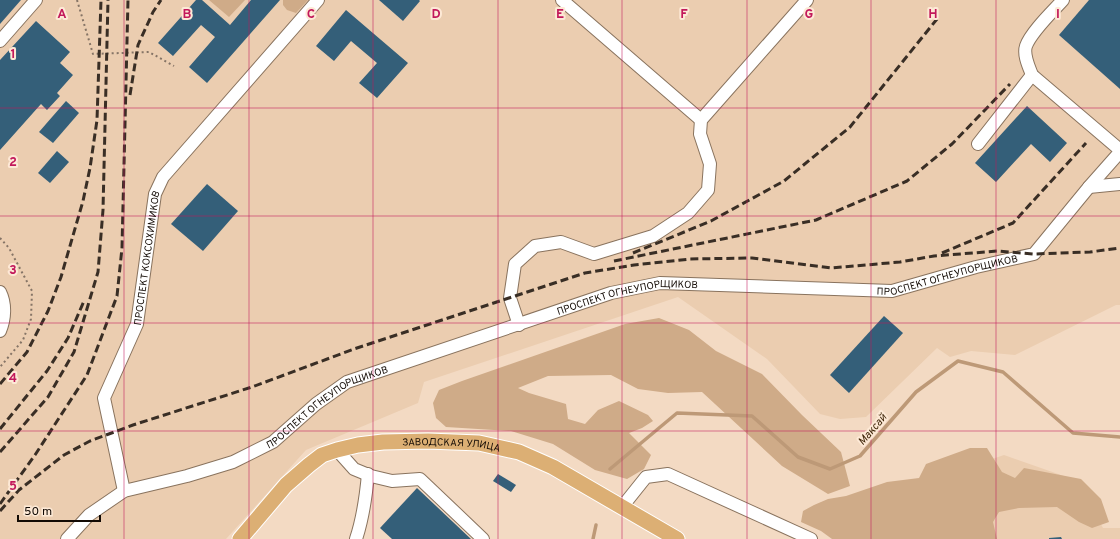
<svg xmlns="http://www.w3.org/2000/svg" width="1120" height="539" viewBox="0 0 1120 539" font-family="Overpass,sans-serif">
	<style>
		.built { fill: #ebcdb0 }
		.forest { fill: #cfab88 }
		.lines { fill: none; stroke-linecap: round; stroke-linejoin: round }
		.stream { stroke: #bd9977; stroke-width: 3.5 }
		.building { fill: #345f79 }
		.minor-casing { stroke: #89735e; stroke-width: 14 }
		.major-casing { stroke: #fff; stroke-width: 17 }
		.path { stroke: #857466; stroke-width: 2; stroke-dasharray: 2 3; stroke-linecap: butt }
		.minor { stroke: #fff; stroke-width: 12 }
		.major { stroke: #dcaf74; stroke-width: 15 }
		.rail { stroke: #392e25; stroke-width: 3; stroke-dasharray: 8 4; stroke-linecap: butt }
		.grid { fill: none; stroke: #c2185b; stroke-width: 1; stroke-opacity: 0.55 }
		.labels { text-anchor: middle; stroke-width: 4; stroke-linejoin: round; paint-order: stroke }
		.street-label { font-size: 10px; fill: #120a04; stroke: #fde9d6 }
		.water-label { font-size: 11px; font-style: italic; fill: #3f2609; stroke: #fde9d6 }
		.grid-label { font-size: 13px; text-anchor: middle; font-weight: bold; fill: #c2185b; stroke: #fde9d6; stroke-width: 4; stroke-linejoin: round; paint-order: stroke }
	</style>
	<rect width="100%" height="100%" fill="#f3dac3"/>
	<!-- built -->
	<g class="built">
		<path d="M0,0H1120V305H1116L1015,355L971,351L950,357L937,348L866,417L840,419L820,414L767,359L678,297L424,382L418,403L306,450L226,539H0Z"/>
		<path d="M1004,455L1078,481L1103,528H1120V539H847L869,501Z"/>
	</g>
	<!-- forest -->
	<g class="forest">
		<path d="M209,0H245L229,17Z"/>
		<path d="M283,0H308L296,13L287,10L283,5Z"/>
		<path d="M659,318L689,330L716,351L762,374L802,415L841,452L850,486L828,494L782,466L702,392L668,393L638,389L611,375L548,376L518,388L529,393L566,404L568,419L585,424L598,410L619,401L648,415L653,421L642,428L629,433L651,455L644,469L627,479L595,470L553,444L511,431L446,427L436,418L433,403L439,390L462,381L625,324Z"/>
		<path d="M970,448H987L1002,472L1015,478L1024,468L1081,479L1101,499L1109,522L1092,528L1079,522L1057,507L1019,508L999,512L993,522L997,539H832L821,531L801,522L803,511L814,505L828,499L846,496L887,482L919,478L926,464Z"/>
	</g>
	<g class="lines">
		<!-- stream -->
		<g class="stream">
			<path d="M610,469L677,413L752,416L798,457L830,469L860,456L916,392L958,361L1003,372L1073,433L1120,437"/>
			<path d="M593,539L596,525"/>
		</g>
	</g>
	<!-- building -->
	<g class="building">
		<path d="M0,0H21L0,24Z"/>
		<path d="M196,0H202L230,25L251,0H280L207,83L189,67L215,37L201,25L173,56L158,43Z"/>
		<path d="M379,0H419L420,1L403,21Z"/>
		<path d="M1089,0H1120V89L1059,35Z"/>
		<path d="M346,10L408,63L377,98L359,83L377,63L351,41L334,61L316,46Z"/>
		<path d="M36,21L70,52L60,63L73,75L57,93L60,96L47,110L41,104L0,150V60Z"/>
		<path d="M66,101L79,113L53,143L39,132Z"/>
		<path d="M1027,106L1067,143L1050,162L1031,144L996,182L975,163Z"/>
		<path d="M57,151L69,162L50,183L38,173Z"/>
		<path d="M207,184L238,211L203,251L171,224Z"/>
		<path d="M884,316L903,333L849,393L830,375Z"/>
		<path d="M498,474L516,485L511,492L493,481Z"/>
		<path d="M417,488L471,539H392L380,528Z"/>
		<path d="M1061,537L1062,539H1049V538Z"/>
	</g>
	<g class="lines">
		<!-- minor casing -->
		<g class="minor-casing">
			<g id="minor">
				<path d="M562,0L701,120"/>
				<path d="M1063,0C1053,11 1031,32 1026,46C1023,55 1029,67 1032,75L1120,150"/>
				<path d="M0,41L36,0"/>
				<path d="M978,144L1032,75"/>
				<path d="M1089,187L1120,184"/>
				<path d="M0,292C6,304 5,319 0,331"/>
				<path d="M519,325L510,298L515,264L535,246L561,242L594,254L653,236L688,213L708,190L710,164L700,134L701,120L807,0"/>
				<path d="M337,450L354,469L371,476L392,481L420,479L483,539"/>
				<path id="s1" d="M124,491L104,398L137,324L155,194L163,177L318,0"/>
				<path d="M622,507L646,477L668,474L811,539"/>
				<path id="s2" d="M67,539L89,515L124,491L187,476L233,462L273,442L316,404L347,382L611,293L660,283L892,291L976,267L1034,254L1089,187L1120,152"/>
				<path d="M356,539C363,518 366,496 368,474"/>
			</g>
		</g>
		<!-- major casing -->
		<g class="major-casing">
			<g id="major">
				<path id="s3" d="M240,539L286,485L309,465L322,455L337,450L358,445L383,442L428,441L479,443L519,452L553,467L677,539"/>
			</g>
		</g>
		<!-- path -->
		<g class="path">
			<path d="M77,0L93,54L149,52L174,66"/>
			<path d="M0,238L9,248L32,291L31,319L23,340L0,367"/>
		</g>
		<!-- minor -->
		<use href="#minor" class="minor"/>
		<!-- major -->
		<use href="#major" class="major"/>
		<!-- rail -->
		<g class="rail">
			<path d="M130,95L138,45L153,12L161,0"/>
			<path d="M633,253L711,221L784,181L850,127L937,19"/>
			<path d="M942,253L1013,223L1086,143"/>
			<path d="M614,261L816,220L907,181L952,144L1010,84"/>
			<path d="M0,384L27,352L48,311L61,277L83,201L90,168L97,120L101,0"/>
			<path d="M0,429L47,371L68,338L84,301"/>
			<path d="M0,452L48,397L74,352L98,272L103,210L108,0"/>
			<path d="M0,504L35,455L87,375L117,296L122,248L128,0"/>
			<path d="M0,511L19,490L64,455L90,441L133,425L252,387L354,349L585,273L634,265L690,259L752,258L831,268L900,262L934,256L998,251L1034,254L1090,252L1120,248"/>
		</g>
	</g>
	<!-- grid -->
	<path class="grid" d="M124,0V539M249,0V539M373,0V539M498,0V539M622,0V539M747,0V539M871,0V539M996,0V539M0,108H1120M0,216H1120M0,323H1120M0,431H1120"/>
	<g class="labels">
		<!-- street labels -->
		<g class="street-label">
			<text dy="4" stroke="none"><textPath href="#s1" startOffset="243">ПРОСПЕКТ КОКСОХИМИКОВ</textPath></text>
			<text dy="4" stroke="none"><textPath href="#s2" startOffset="946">ПРОСПЕКТ ОГНЕУПОРЩИКОВ</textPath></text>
			<text dy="4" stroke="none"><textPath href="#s2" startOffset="622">ПРОСПЕКТ ОГНЕУПОРЩИКОВ</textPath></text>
			<text dy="4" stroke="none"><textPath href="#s2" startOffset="298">ПРОСПЕКТ ОГНЕУПОРЩИКОВ</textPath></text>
			<text dy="4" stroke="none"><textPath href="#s3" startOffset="249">ЗАВОДСКАЯ УЛИЦА</textPath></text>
		</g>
		<!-- water labels -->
		<g class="water-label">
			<text transform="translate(872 429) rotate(-49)" y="4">Максай</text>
		</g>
	</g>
	<g class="grid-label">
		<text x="62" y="18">A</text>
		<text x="187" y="18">B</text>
		<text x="311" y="18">C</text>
		<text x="436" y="18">D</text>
		<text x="560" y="18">E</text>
		<text x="684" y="18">F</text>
		<text x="809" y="18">G</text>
		<text x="933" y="18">H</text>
		<text x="1058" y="18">I</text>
		<text x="13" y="58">1</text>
		<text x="13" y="166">2</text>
		<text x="13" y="274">3</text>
		<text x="13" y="382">4</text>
		<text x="13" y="490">5</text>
	</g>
	<!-- scale -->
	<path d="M18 515v6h82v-6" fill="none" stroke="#120a04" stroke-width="2"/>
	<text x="24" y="515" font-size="12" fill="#120a04" stroke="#fde9d6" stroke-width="3" paint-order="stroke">50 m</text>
</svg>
